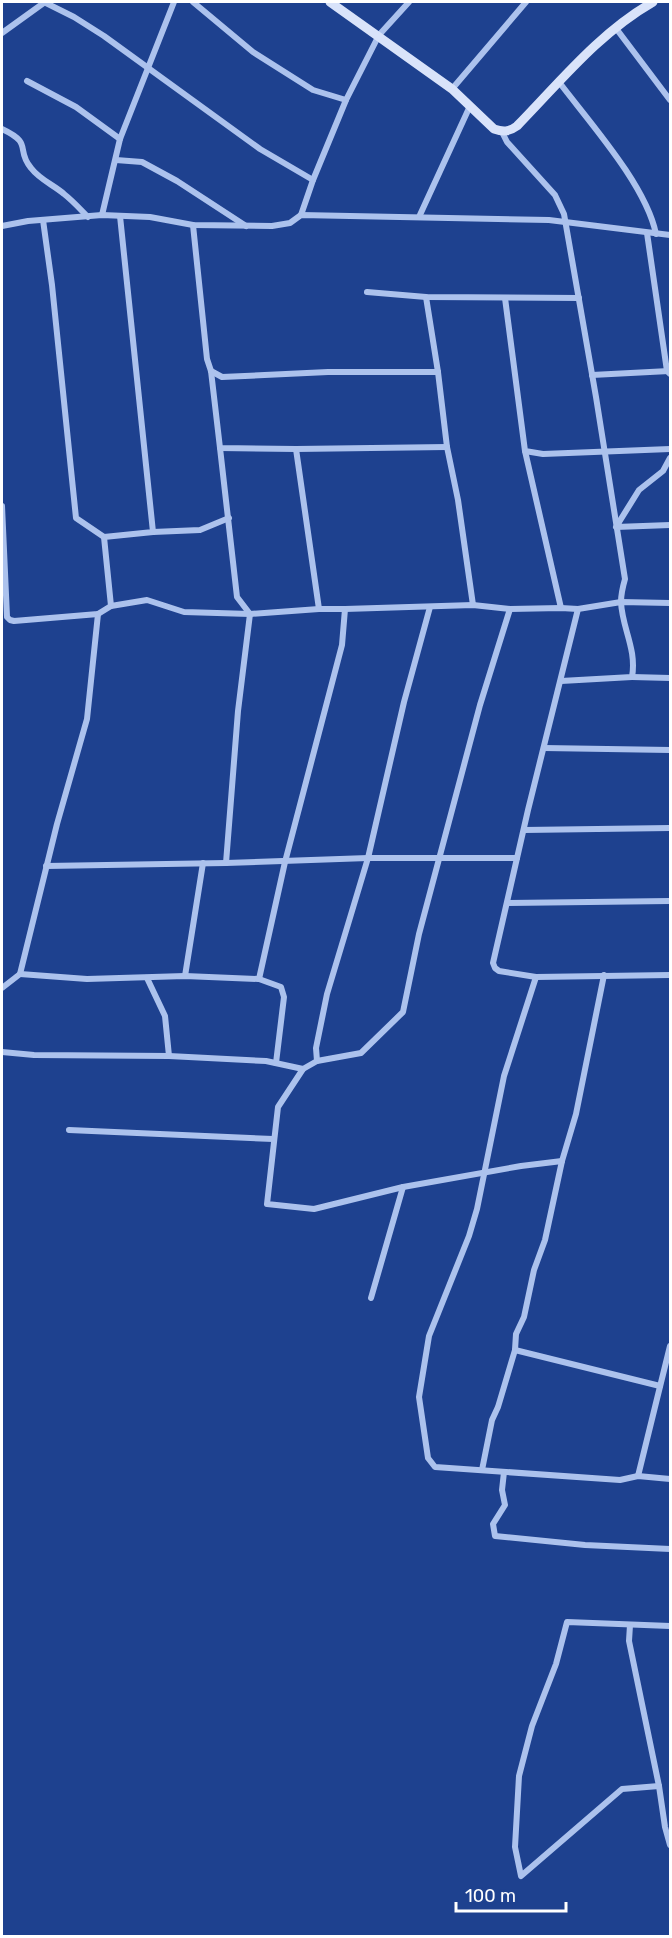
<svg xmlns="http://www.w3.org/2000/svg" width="672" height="1938" viewBox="0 0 672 1938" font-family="Rubik,sans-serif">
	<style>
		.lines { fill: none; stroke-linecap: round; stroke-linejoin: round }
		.street { stroke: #acc2ed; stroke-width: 6 }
		.secondary { stroke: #d9e3fa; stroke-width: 9 }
	</style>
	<rect width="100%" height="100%" fill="#1e418f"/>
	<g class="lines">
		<!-- street -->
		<g class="street">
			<path d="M44,2L74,17L104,36L260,149L313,180"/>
			<path d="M193,2L253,52L313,90L346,100"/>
			<path d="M615,27L670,100"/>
			<path d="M2,33L45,2"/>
			<path d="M27,81L76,107L120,139"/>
			<path d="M559,82C590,123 646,185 656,234"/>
			<path d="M452,89L526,2"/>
			<path d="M2,129C34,144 15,149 31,168C40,180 54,185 64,194C73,201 80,209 88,217"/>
			<path d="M502,132L507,142L555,195L564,214L596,397L625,579C623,586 621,595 621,602C622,628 637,649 632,677L561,681"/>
			<path d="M116,160L142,162L177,181L246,226"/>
			<path d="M102,215L120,139L174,2"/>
			<path d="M301,215L313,180L346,100L379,35L409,2"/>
			<path d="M419,217L470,106"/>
			<path d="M43,220L52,285L76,518L104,537"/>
			<path d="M193,225L207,359L211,371L220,448L296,449L447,447"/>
			<path d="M2,226L28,221L102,215L150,217L193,225L272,226L290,223L301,215L549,220L670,235"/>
			<path d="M647,233L667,371L670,374"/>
			<path d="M367,292L426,297L579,298"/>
			<path d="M426,297L438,372L447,447L458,500L473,605"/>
			<path d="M505,298L525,451L543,454L670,449"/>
			<path d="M211,371L222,377L328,372H438"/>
			<path d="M592,375L669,371"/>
			<path d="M220,448L237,597L250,614L238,711L226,863"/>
			<path d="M525,451L561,608"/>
			<path d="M670,458L663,471L639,490L616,527L670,525"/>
			<path d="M2,506L7,617L10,620L14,621L98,614L111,606L104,537L153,532L120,216"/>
			<path d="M153,532L200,530L229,518"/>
			<path d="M670,603L621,602L578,609L528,810L493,963L495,968L499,971L536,977L670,975"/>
			<path d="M111,606L147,600L184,612L250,614L319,609"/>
			<path d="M430,607L404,702L368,858L327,994L316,1048L317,1061L303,1069L278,1107L267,1204L314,1209L403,1187L521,1166L562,1161"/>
			<path d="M345,609L473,605L510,609L561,608L578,609"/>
			<path d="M632,677L670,678"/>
			<path d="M544,748L670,750"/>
			<path d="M524,830L670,828"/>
			<path d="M46,866L226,863L368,858H517"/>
			<path d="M508,903L670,901"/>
			<path d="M20,974L87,979L185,976L259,979L281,987L284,997L276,1063"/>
			<path d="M185,976L203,863"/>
			<path d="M536,977L504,1076L477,1209L469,1236L429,1336L419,1397L428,1458L435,1467L620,1480L638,1476L670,1479"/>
			<path d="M147,978L165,1016L169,1056"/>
			<path d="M259,979L285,862L342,645L345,609H319L296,449"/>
			<path d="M2,988L20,974L57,824L87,719L98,614"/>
			<path d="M2,1052L34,1055L169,1056L266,1061L303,1069"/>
			<path d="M317,1061L361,1053L403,1012L419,934L439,859L480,705L510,609"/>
			<path d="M69,1130L273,1139"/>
			<path d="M371,1298L403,1187"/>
			<path d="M515,1350L660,1386"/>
			<path d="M482,1470L492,1420L498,1407L515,1350L516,1334L524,1317L534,1270L545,1240L562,1161L576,1114L604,975"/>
			<path d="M504,1472L502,1490L505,1505L493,1524L495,1536L585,1545L670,1549"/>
			<path d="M638,1476L670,1346"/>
			<path d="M630,1625L629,1641L659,1786L665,1827L670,1845"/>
			<path d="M659,1786L622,1789L521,1876L515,1847L519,1776L532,1726L556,1664L567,1622L670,1626"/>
		</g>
		<!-- secondary -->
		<path class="secondary" d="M330,2L452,89L494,129C503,132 509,132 517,126C560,82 599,33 653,2"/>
	</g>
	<!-- border -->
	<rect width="672" height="1938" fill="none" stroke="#ffffff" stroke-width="6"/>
	<!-- scale -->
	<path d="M456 1902v9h110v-9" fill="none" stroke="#ffffff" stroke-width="3"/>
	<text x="465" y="1902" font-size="18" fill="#ffffff" stroke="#1e418f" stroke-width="4.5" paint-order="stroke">100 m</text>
</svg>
